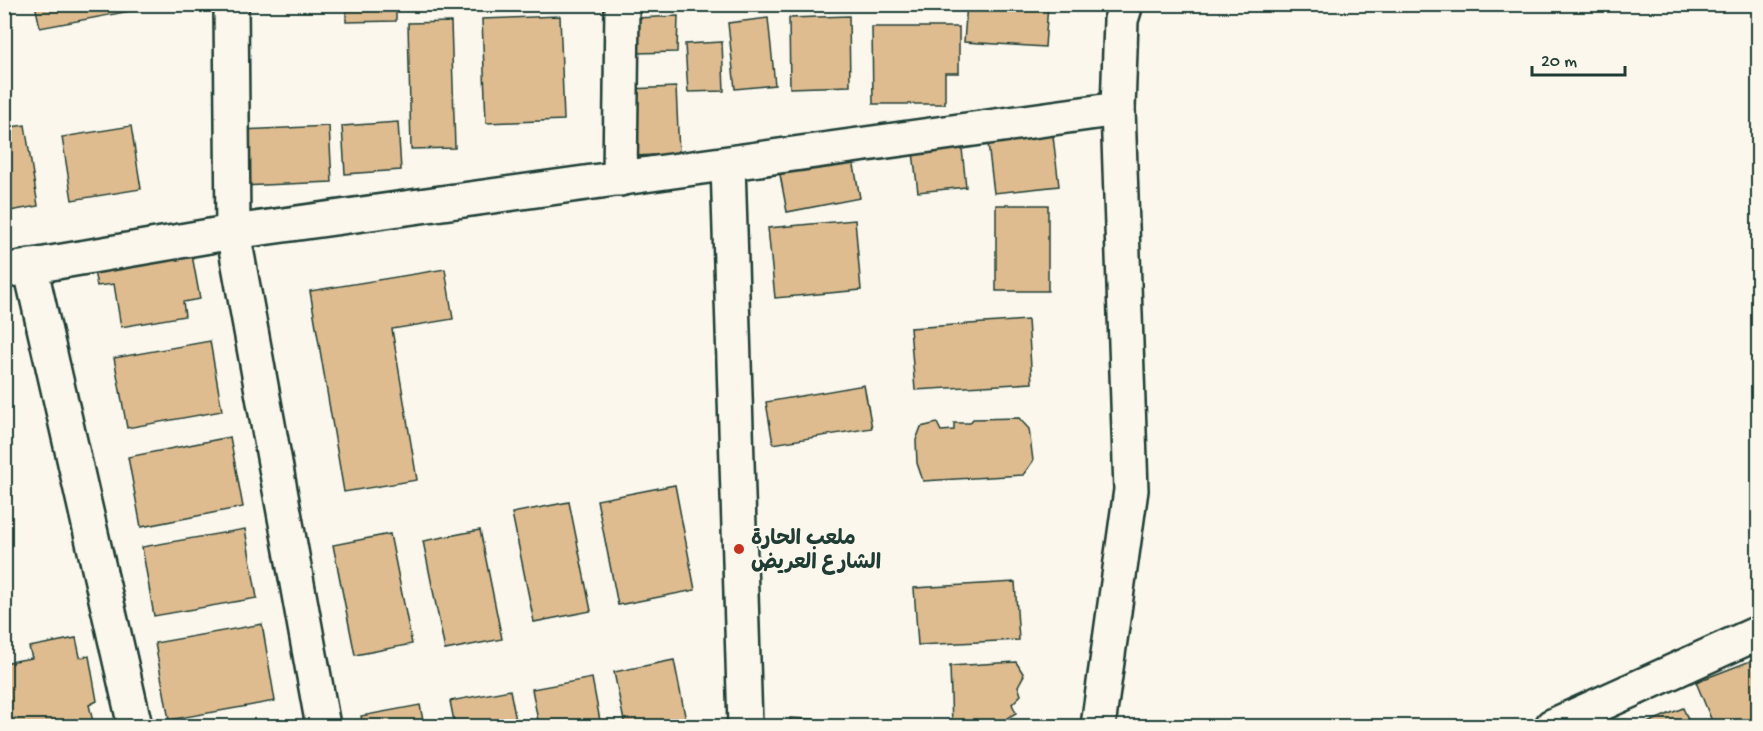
<svg xmlns="http://www.w3.org/2000/svg" width="1763" height="731" viewBox="0 0 1763 731" font-family="'Gochi Hand','Playpen Sans Arabic',sans-serif">
	<style>
		.building { fill: #debc90; stroke: #1f3d34; stroke-width: 1.5 }
		.lines { fill: none; stroke-linecap: round; stroke-linejoin: round }
		.minor-casing { stroke: #1f3d34; stroke-width: 38 }
		.minor { stroke: #fbf7ec; stroke-width: 33 }
		.poi-dot { fill: #c8321e; stroke: #fbf7ec; stroke-width: 2 }
		.labels { text-anchor: middle; stroke-width: 4.5; stroke-linejoin: round; paint-order: stroke }
		.poi-label { font-size: 21px; font-weight: bold; fill: #1f3d34; stroke: #fbf7ec; text-anchor: start }
	</style>
	<rect width="100%" height="100%" fill="#fbf7ec"/>
	<filter id="ink" filterUnits="userSpaceOnUse"><feTurbulence type="fractalNoise" baseFrequency=".0167" numOctaves="2"/><feDisplacementMap in="SourceGraphic" scale="12" xChannelSelector="R" yChannelSelector="G"/><feConvolveMatrix kernelMatrix="1 2 1 2 8 2 1 2 1" color-interpolation-filters="sRGB"/></filter>
	<g filter="url(#ink)">
		<!-- building -->
		<g class="building">
			<path d="M35,4H135L136,10L40,28Z"/>
			<path d="M346,4H396V21L346,22Z"/>
			<path d="M740,4H779V10L740,9Z"/>
			<rect x="830" y="4" width="43" height="4"/>
			<path d="M967,4H1048L1045,47L964,42Z"/>
			<path d="M560,16L564,120L486,123L482,19Z"/>
			<path d="M678,16L677,52L636,53V18Z"/>
			<path d="M849,16L850,86L790,88L789,18Z"/>
			<path d="M768,18L775,85L735,89L728,23Z"/>
			<path d="M451,22L455,148L411,149L408,23Z"/>
			<path d="M872,27H959V73H945V104H873Z"/>
			<path d="M722,42L724,91L688,92L685,44Z"/>
			<path d="M676,87L679,154L633,156L629,89Z"/>
			<path d="M398,122L401,170L345,174L342,126Z"/>
			<path d="M25,125L38,206L4,212V128Z"/>
			<path d="M131,126L141,189L72,200L62,137Z"/>
			<path d="M329,126L332,182L243,186L240,130Z"/>
			<path d="M1052,128L1059,186L994,193L987,135Z"/>
			<path d="M961,139L966,187L918,192L912,145Z"/>
			<path d="M852,155L860,198L787,212L779,169Z"/>
			<rect x="996" y="205" width="52" height="86"/>
			<path d="M855,220L861,290L775,298L768,228Z"/>
			<path d="M190,244L200,299L183,302L185,316L121,327L114,284L97,286L92,261Z"/>
			<path d="M445,269L453,319L392,329L417,480L344,492L310,291Z"/>
			<path d="M1028,320L1032,383L915,390L910,328Z"/>
			<path d="M210,341L222,411L127,428L114,358Z"/>
			<path d="M864,385L872,428L773,444L766,402Z"/>
			<path d="M1019,418L1029,429L1033,461L1023,475L923,481L917,463L916,440L921,427L937,423L941,431L954,430V423H970L973,419Z"/>
			<path d="M230,437L243,507L141,527L128,457Z"/>
			<path d="M675,485L695,590L618,605L597,500Z"/>
			<path d="M569,502L591,611L534,622L512,513Z"/>
			<path d="M245,529L257,598L154,616L142,547Z"/>
			<path d="M480,530L502,639L445,650L423,541Z"/>
			<path d="M390,534L412,644L355,655L333,545Z"/>
			<path d="M1015,582L1019,640L918,645L914,588Z"/>
			<path d="M262,624L275,701L169,720L155,643Z"/>
			<path d="M76,638L80,657L89,656L97,701L89,705L94,726H4V663L32,658L29,647Z"/>
			<path d="M1758,658V726H1714L1696,682Z"/>
			<path d="M674,660L687,726H625L614,672Z"/>
			<path d="M1016,662L1024,675L1018,686L1021,695L1012,704L1016,713L1007,718L1010,726H952L950,666Z"/>
			<path d="M592,678L601,726H539L532,689Z"/>
			<path d="M510,690L517,726H455L450,701Z"/>
			<path d="M420,705L424,726H363L361,716Z"/>
			<path d="M1683,708L1691,726H1640Z"/>
			<path d="M790,718L841,721V726H790Z"/>
		</g>
		<g class="lines">
			<!-- minor casing -->
			<g class="minor-casing">
				<g id="minor">
					<path d="M231,4L233,232L323,726"/>
					<path d="M728,164L745,726"/>
					<path d="M620,179L622,4"/>
					<path d="M30,266L135,726"/>
					<path d="M4,271L233,232L1118,109"/>
					<path d="M1098,726L1131,490L1118,109L1121,20L1126,4"/>
					<path d="M1552,726L1758,633"/>
				</g>
			</g>
			<!-- minor -->
			<use href="#minor" class="minor"/>
		</g>
	</g>
	<!-- markers -->
	<circle class="poi-dot" cx="739" cy="549" r="6"/>
	<g class="labels">
		<!-- poi labels -->
		<g class="poi-label">
			<text x="751" y="544">ملعب الحارة<tspan x="751" dy="24">الشارع العريض</tspan></text>
		</g>
	</g>
	<!-- margin -->
	<rect width="1763" height="731" fill="none" stroke="#fbf7ec" stroke-width="24"/>
	<rect x="12" y="12" width="1739" height="707" fill="none" stroke="#1f3d34" stroke-width="2" filter="url(#ink)"/>
	<!-- scale -->
	<path d="M1532 66v9h93v-9" fill="none" stroke="#1f3d34" stroke-width="3"/>
	<text x="1541" y="66" font-size="18" fill="#1f3d34" stroke="#fbf7ec" stroke-width="4.5" paint-order="stroke">20 m</text>
</svg>
